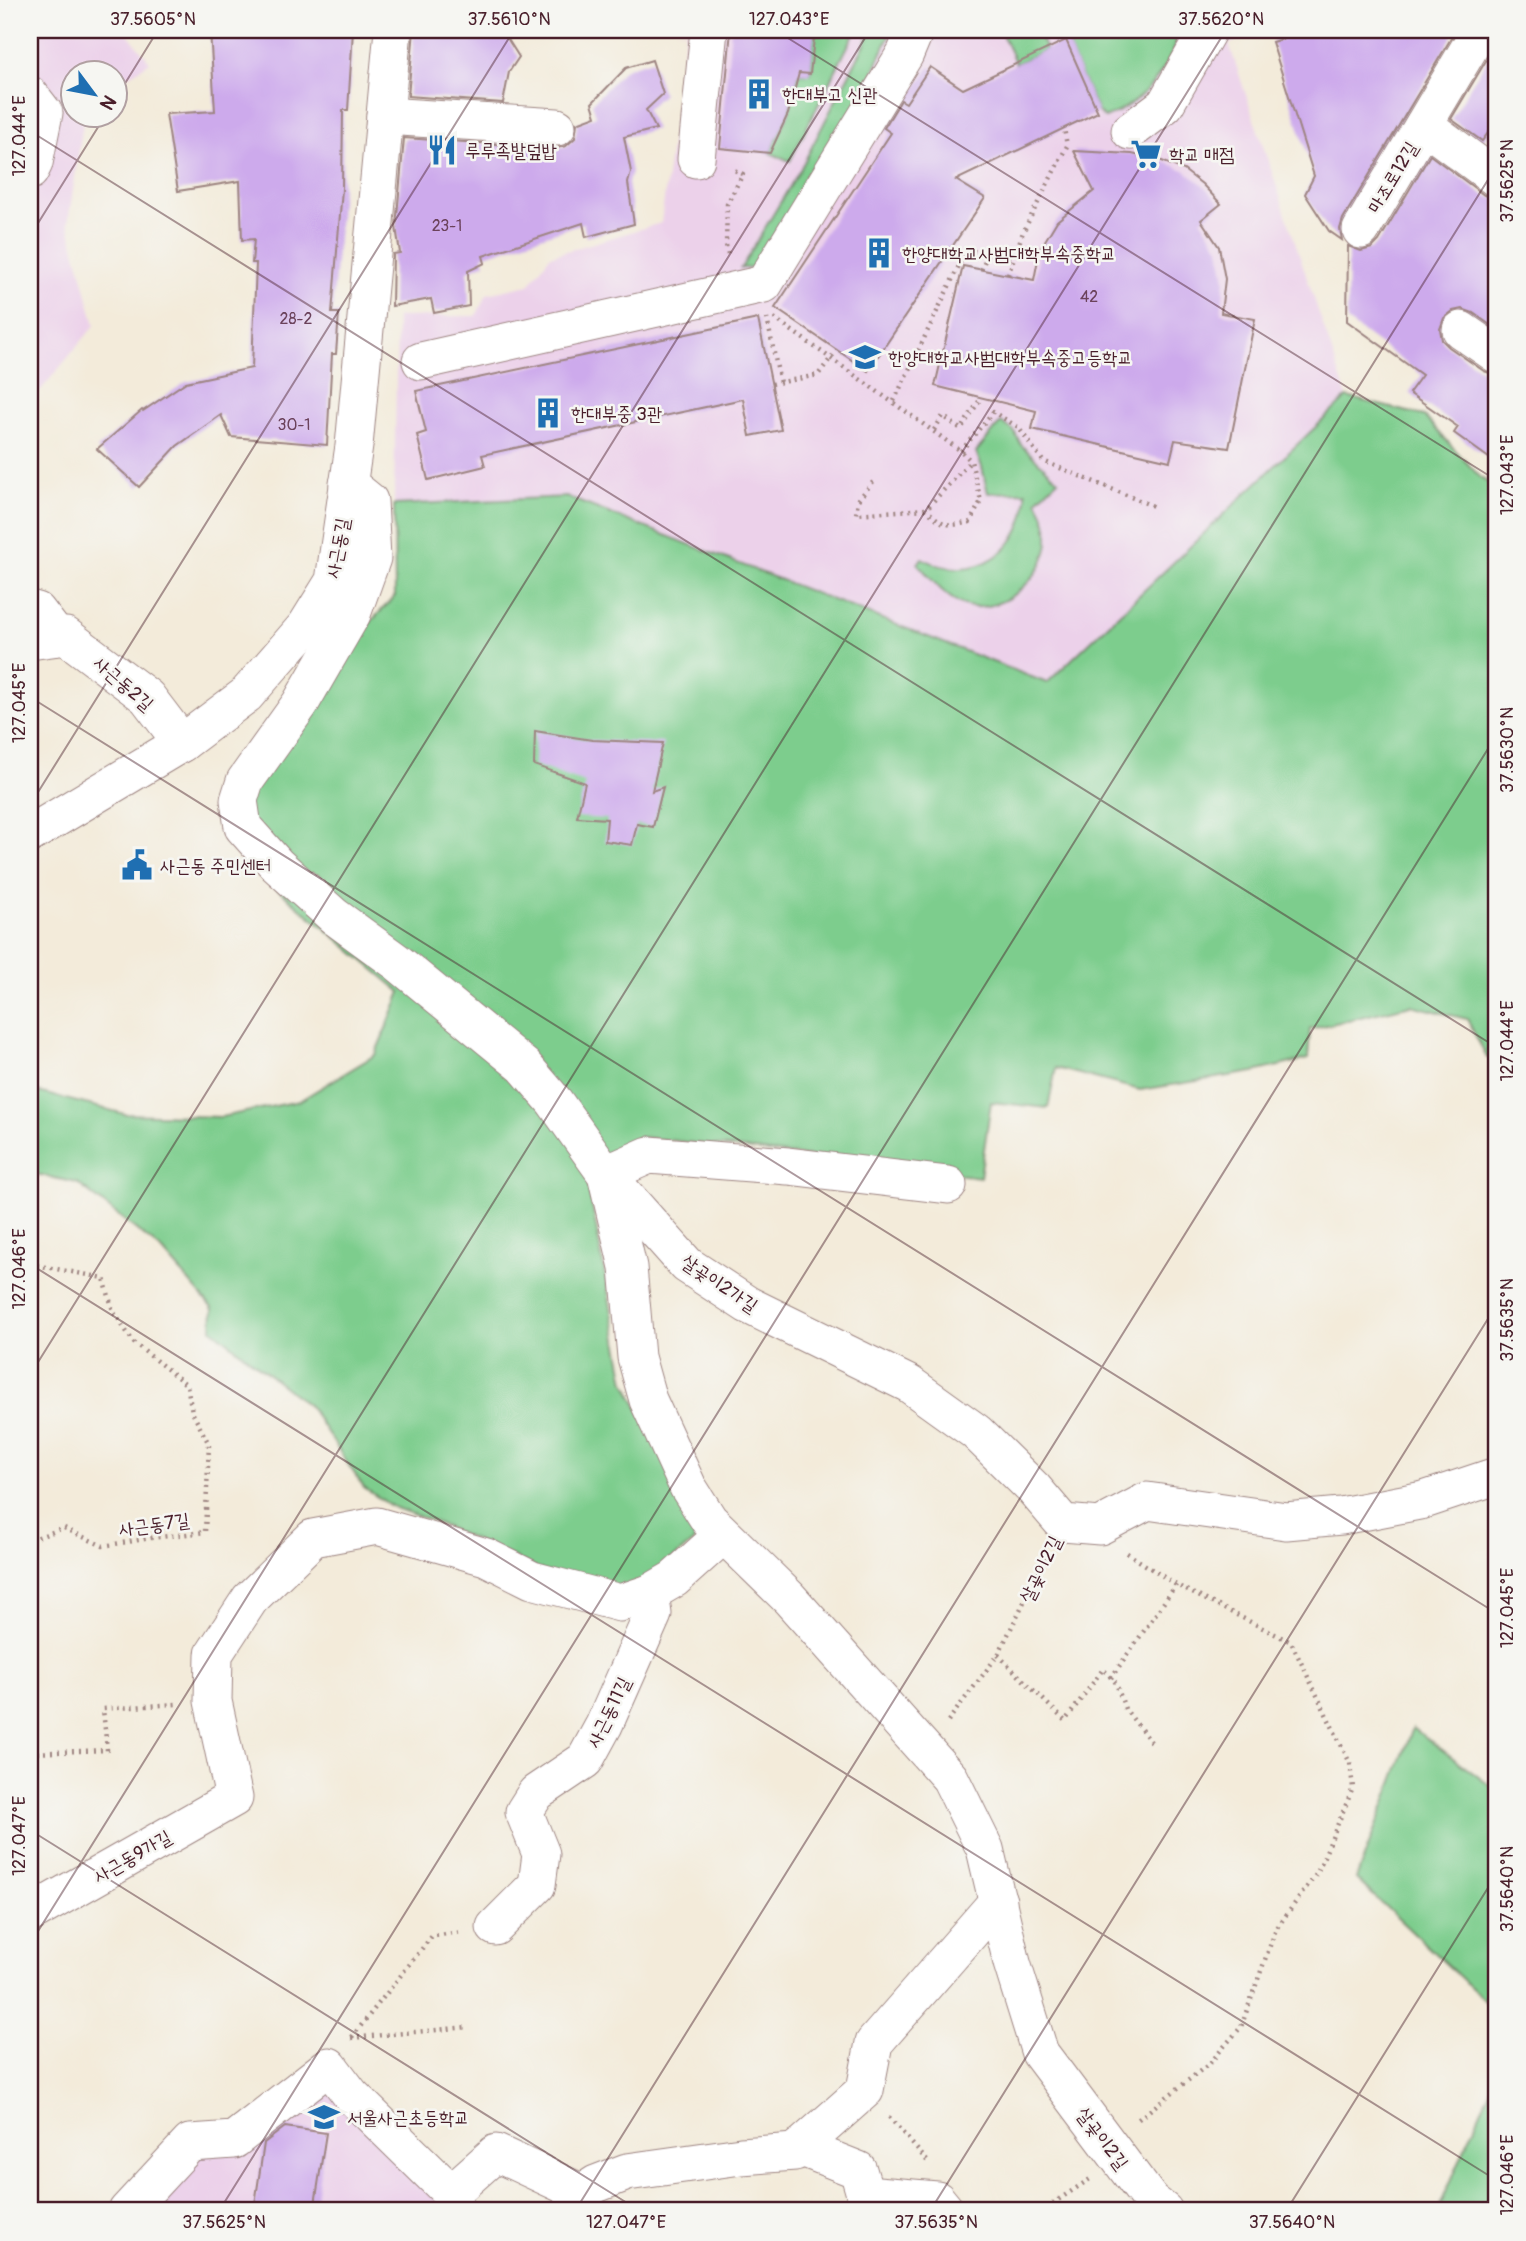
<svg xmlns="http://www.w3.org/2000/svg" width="1526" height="2241" viewBox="0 0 1526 2241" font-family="Pangolin,'Poor Story',sans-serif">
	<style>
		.built { fill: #ecd1ea }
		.green { fill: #7dcd8d; stroke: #64765c; stroke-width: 2 }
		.building { fill: #cdaaec }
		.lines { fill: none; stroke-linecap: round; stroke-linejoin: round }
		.minor-casing { stroke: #9e8582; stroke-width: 39 }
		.path { stroke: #9e8582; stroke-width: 4.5; stroke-dasharray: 2 5; stroke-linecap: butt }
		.minor { stroke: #fff; stroke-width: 37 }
		.ticks { fill: none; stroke: #4a1f2b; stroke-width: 2; stroke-opacity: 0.45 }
		.labels { text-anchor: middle; stroke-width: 5; stroke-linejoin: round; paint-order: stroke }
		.number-label { font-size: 16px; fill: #6b425b }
		.poi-label { font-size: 19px; fill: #4a1f2b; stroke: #f6f6f2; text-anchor: start }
		.street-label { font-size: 19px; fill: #4a1f2b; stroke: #f6f6f2 }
		.neatline { fill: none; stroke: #4a1f2b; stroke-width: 2.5 }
		.ticks-label { font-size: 18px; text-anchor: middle; fill: #4a1f2b }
	</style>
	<rect width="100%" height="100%" fill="#f6f6f2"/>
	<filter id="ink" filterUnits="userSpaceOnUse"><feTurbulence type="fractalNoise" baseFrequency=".0143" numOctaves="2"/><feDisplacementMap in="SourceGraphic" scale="14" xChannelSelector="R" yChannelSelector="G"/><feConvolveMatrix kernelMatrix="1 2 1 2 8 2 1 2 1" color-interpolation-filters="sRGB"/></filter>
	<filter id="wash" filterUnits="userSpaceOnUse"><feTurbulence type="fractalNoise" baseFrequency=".00686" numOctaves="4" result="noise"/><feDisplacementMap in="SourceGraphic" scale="28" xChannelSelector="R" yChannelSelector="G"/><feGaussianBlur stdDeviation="1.57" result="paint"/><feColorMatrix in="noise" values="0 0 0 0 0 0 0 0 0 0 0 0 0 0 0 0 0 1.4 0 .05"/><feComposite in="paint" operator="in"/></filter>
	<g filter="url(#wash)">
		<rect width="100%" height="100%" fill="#f3ebda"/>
		<!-- built -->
		<g class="built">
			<path d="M30,30H125L150,62L116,84V74H74V116H84L68,223L95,325L30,403Z"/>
			<path d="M674,30H1263L1229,44L1347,397L1046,683L567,497L394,505L397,317L476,316L487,294L529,285L550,256L661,223L686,31Z"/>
			<path d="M330,2084L439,2194L441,2211H143L198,2152Z"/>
		</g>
		<!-- green -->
		<g class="green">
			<path d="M822,30H856L790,161L770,153L788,114L799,73L810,74L814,34H821Z"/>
			<path d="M872,30H892L845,135L768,269L741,268L801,168Z"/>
			<path d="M1000,30H1037L1046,50L1016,64Z"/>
			<path d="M1102,30H1183C1176,36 1176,46 1172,54C1157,84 1135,106 1105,118L1098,112L1068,46Z"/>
			<path d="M1347,397L1424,416L1479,476L1496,489V1057L1487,1058L1467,1019L1411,1005L1310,1029L1308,1059L1254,1072L1140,1090L1056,1068L1048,1108L991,1102L980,1177L643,1137L585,1168L625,1382L695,1520L694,1541L636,1590L545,1572L437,1523L393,1507L364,1488L310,1407L212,1329L213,1309L163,1251L77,1183L30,1173V1090L125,1114L221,1117L299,1101L375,1055L401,992L256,871L218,816L224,778L395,596L394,505L567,497L1047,683Z"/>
			<path d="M1001,422L1014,431L1021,445L1058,480L1037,500C1042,511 1048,523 1048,536C1050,573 1004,615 967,606C946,600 932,579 918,564L922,558C973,587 1029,550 1026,492L988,493L982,467L976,452Z"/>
			<path d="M1413,1728L1496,1790V2011L1356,1879Z"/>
			<path d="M1496,2076V2211H1438Z"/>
		</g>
		<g id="blocks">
			<!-- building -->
			<g class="building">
				<path d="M210,30H353L348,110H343L342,189L332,313H339L336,354H332L327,445L231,437L221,415L177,446L139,487L97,449L142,410L143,411L186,382L252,368L256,263H252L254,239L242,240L240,181L178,191L166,114L215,111Z"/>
				<path d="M414,30H502L519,57L509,72L503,103L408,96Z"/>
				<path d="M731,30H815L810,74L799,73L788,114L770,153L720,148Z"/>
				<path d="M1312,30H1456L1343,219L1340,229L1342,240L1329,231L1305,194L1314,176L1272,42Z"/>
				<path d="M1066,40L1098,112L956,180L985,198L868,371L775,308L891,133L884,128L901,100L906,103L930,67L963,89Z"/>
				<path d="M1496,44V122L1482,141L1451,119Z"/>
				<path d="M652,60L663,94L646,110L656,129L624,137L631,172L628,183L634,224L586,237L583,223L483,256L485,263L468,271L469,306L434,313L431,299L392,306L393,254L400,253L396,227L404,138L556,148L566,146L575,138L577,123L596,116L592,103L626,68Z"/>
				<path d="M1074,151L1132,154L1162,161L1184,170L1202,184L1221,204L1201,220L1219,247L1225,279L1221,313L1255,319L1229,448L1175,440L1170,461L1032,429L1036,411L935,386L963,266L1034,280L1040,249L1057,221L1094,191Z"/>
				<path d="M1430,155L1484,195L1496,199V329L1473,313L1462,309L1453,311L1444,318L1440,329L1442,340L1449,347L1484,371L1496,375V463L1454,433L1458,427L1409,393L1422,375L1347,321L1348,246L1361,251L1372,248L1379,241Z"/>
				<path d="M758,319L781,430L750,436L743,399L482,455L485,466L428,480L417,435L426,432L416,391Z"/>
				<path d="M535,731L592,740L663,743L652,791L663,787L653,827L637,824L632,845L605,841L607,819L577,817L585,783L534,765Z"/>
				<path d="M285,2127L326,2133L314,2211H254L264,2143Z"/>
			</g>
		</g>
	</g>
	<g filter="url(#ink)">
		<use href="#blocks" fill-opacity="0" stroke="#9e8582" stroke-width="2"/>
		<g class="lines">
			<!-- minor casing -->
			<g class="minor-casing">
				<g id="minor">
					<path d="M30,95L44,113L34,163L30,171"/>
					<path d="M385,116L557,127"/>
					<path d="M1424,125L1496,178"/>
					<path d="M1130,131L1165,105L1208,30"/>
					<path d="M696,159L709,30"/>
					<path d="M1361,230L1480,30"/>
					<path d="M1461,330L1496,354"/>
					<path d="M421,361L764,284L905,54L915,30"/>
					<path d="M348,484L369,501L372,558L352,614L300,704L245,781L239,800L243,827L277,865L334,916L397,962L524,1066L554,1101L606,1174L628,1267L636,1357L648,1400L688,1487L709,1520L789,1598L950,1778L985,1849L1012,1963L1040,2053L1151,2201L1164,2211"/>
					<path d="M30,609L37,611L57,637"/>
					<path d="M30,641L66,636L147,697L182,743"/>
					<path d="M30,834L182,743L246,695L306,626L334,581L354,446L393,30"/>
					<path d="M948,1185L788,1166L649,1155L606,1174L687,1265L748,1305L909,1384L976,1432L1034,1489L1063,1523L1100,1526L1147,1501L1286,1521L1341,1516L1424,1500L1496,1476"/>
					<path d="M30,1914L234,1798L213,1701L214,1654L250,1599L313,1538L377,1526L486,1557L532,1580L620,1603L650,1593L674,1579L723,1535"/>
					<path d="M495,1927L537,1885L541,1854L524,1812L536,1793L585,1760L604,1725L653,1614L650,1593"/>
					<path d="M800,2147L858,2170L865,2194"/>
					<path d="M451,2193L496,2153L582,2193L596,2184L627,2172L741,2156L795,2152L865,2090L874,2043L998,1901"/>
					<path d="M865,2194L937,2200L946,2211"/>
					<path d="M127,2211L190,2143L234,2140L329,2066L351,2095L451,2193L452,2211"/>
				</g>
			</g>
			<!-- path -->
			<g class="path">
				<path d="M728,254L726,245L727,204L743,174L732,169"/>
				<path d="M987,255L1014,258"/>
				<path d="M1008,275L1023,232L1067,146L1064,128"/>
				<path d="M767,318L780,383"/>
				<path d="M774,318L961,451L971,461L981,501L970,522C948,527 943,526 926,509"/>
				<path d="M772,384L818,375L837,350"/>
				<path d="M894,401L967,249L987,255L981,270"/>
				<path d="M934,430L943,416L961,429L981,398"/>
				<path d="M961,451L993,412L1018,427L1043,461L1153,506"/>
				<path d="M873,482L858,500L856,514L926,509L971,461"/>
				<path d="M30,1264L104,1278L113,1311L134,1343L187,1385L192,1412L209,1444L205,1532L151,1538L103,1546L64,1528L30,1540"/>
				<path d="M1127,1553L1176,1585L1291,1642L1350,1763L1353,1788L1317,1873L1276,1929L1241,2027L1209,2064L1136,2121"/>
				<path d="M998,1655L1065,1721L1103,1669L1116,1683L1125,1709L1151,1742"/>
				<path d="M1111,1678L1176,1585"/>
				<path d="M948,1721L998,1655L1047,1555"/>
				<path d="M30,1753L107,1750L103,1709L177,1704"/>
				<path d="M352,2037L432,1936L462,1932"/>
				<path d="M351,2038L468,2027"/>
				<path d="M889,2117L929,2163"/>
				<path d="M1041,2211L1090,2179"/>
			</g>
			<!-- minor -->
			<use href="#minor" class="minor"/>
		</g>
	</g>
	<!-- ticks -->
	<path class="ticks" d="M775,30L1496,480M116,98L158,30M30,131L1496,1047M30,236L105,116M30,697L1496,1613M30,805L514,30M30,1264L1496,2180M30,1375L870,30M30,1830L640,2211M30,1944L1226,30M219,2211L1496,167M575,2211L1496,736M930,2211L1496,1306M1286,2211L1496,1875"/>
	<!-- icons -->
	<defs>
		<g id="building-bare" transform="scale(2.415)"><path d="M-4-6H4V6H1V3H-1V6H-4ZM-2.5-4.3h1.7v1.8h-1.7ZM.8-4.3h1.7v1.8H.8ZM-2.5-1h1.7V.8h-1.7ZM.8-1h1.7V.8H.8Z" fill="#1f6fb2" stroke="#f6f6f2" stroke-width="2.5" paint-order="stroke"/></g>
		<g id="restaurant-bare" transform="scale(2.415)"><path d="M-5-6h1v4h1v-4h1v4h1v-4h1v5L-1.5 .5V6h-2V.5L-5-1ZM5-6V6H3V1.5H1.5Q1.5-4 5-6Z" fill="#1f6fb2" stroke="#f6f6f2" stroke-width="2.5" paint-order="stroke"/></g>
		<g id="supermarket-bare" transform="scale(2.415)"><path d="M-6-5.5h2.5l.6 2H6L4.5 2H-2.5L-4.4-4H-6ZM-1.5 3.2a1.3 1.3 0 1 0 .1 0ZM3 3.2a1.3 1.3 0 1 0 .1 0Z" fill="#1f6fb2" stroke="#f6f6f2" stroke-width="2.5" paint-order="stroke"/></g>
		<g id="school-bare" transform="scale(2.415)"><path d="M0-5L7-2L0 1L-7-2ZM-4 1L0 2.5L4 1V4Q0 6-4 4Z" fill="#1f6fb2" stroke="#f6f6f2" stroke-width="2.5" paint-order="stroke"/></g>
		<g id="civic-bare" transform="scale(2.415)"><path d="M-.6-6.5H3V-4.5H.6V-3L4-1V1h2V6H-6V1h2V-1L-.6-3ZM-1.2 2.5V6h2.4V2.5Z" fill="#1f6fb2" stroke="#f6f6f2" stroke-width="2.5" paint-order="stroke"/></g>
	</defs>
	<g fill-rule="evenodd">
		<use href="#building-bare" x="759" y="94"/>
		<use href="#restaurant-bare" x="442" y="150"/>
		<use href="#supermarket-bare" x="1146" y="154"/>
		<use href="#building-bare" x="879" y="253"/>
		<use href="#school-bare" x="865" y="357"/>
		<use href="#building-bare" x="548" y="413"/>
		<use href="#civic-bare" x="137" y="865"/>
		<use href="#school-bare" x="324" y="2117"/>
	</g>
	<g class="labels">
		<!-- number labels -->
		<g class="number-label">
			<text x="447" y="231">23-1</text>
			<text x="1089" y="302">42</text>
			<text x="296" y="324">28-2</text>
			<text x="294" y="430">30-1</text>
		</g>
		<!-- poi labels -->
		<g class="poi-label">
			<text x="782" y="101">한대부고 신관</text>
			<text x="465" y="157">루루족발덮밥</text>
			<text x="1169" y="161">학교 매점</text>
			<text x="902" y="260">한양대학교사범대학부속중학교</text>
			<text x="888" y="364">한양대학교사범대학부속중고등학교</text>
			<text x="571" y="420">한대부중 3관</text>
			<text x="160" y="872">사근동 주민센터</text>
			<text x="347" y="2124">서울사근초등학교</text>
		</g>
		<!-- street labels -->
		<g class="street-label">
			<text transform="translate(1392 177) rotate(-59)" y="7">마조로12길</text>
			<text transform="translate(337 548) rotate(-80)" y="7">사근동길</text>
			<text transform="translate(124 683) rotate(41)" y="7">사근동2길</text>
			<text transform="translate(720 1283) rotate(34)" y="7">살곶이2가길</text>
			<text transform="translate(154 1524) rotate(-8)" y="7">사근동7길</text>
			<text transform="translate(1040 1569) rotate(-64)" y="7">살곶이2길</text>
			<text transform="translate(608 1712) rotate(-64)" y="7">사근동11길</text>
			<text transform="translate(132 1856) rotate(-30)" y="7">사근동9가길</text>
			<text transform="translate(1103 2138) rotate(53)" y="7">살곶이2길</text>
		</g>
	</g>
	<!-- margin -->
	<rect width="1526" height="2241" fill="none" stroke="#f6f6f2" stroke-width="77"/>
	<!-- north arrow -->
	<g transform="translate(94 94) rotate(122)"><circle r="33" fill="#f6f6f2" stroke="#b1a0a2" stroke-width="2"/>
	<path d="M0-5L12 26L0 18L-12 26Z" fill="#1f6fb2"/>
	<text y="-10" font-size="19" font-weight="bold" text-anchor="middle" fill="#4a1f2b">N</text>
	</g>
	<rect x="38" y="38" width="1450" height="2164" class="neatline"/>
	<g class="ticks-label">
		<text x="153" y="25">37.5605°N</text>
		<text x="509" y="25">37.5610°N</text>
		<text x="789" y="25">127.043°E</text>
		<text x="1221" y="25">37.5620°N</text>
		<text transform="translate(19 136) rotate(-90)" y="6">127.044°E</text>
		<text transform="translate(1507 181) rotate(-90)" y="6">37.5625°N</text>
		<text transform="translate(1507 475) rotate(-90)" y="6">127.043°E</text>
		<text transform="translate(19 703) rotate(-90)" y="6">127.045°E</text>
		<text transform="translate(1507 750) rotate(-90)" y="6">37.5630°N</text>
		<text transform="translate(1507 1041) rotate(-90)" y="6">127.044°E</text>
		<text transform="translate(19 1269) rotate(-90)" y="6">127.046°E</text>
		<text transform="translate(1507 1320) rotate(-90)" y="6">37.5635°N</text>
		<text transform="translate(1507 1608) rotate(-90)" y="6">127.045°E</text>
		<text transform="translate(19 1836) rotate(-90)" y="6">127.047°E</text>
		<text transform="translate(1507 1889) rotate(-90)" y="6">37.5640°N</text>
		<text transform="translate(1507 2175) rotate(-90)" y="6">127.046°E</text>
		<text x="224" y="2228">37.5625°N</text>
		<text x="626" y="2228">127.047°E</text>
		<text x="936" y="2228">37.5635°N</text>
		<text x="1292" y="2228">37.5640°N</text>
	</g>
</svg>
